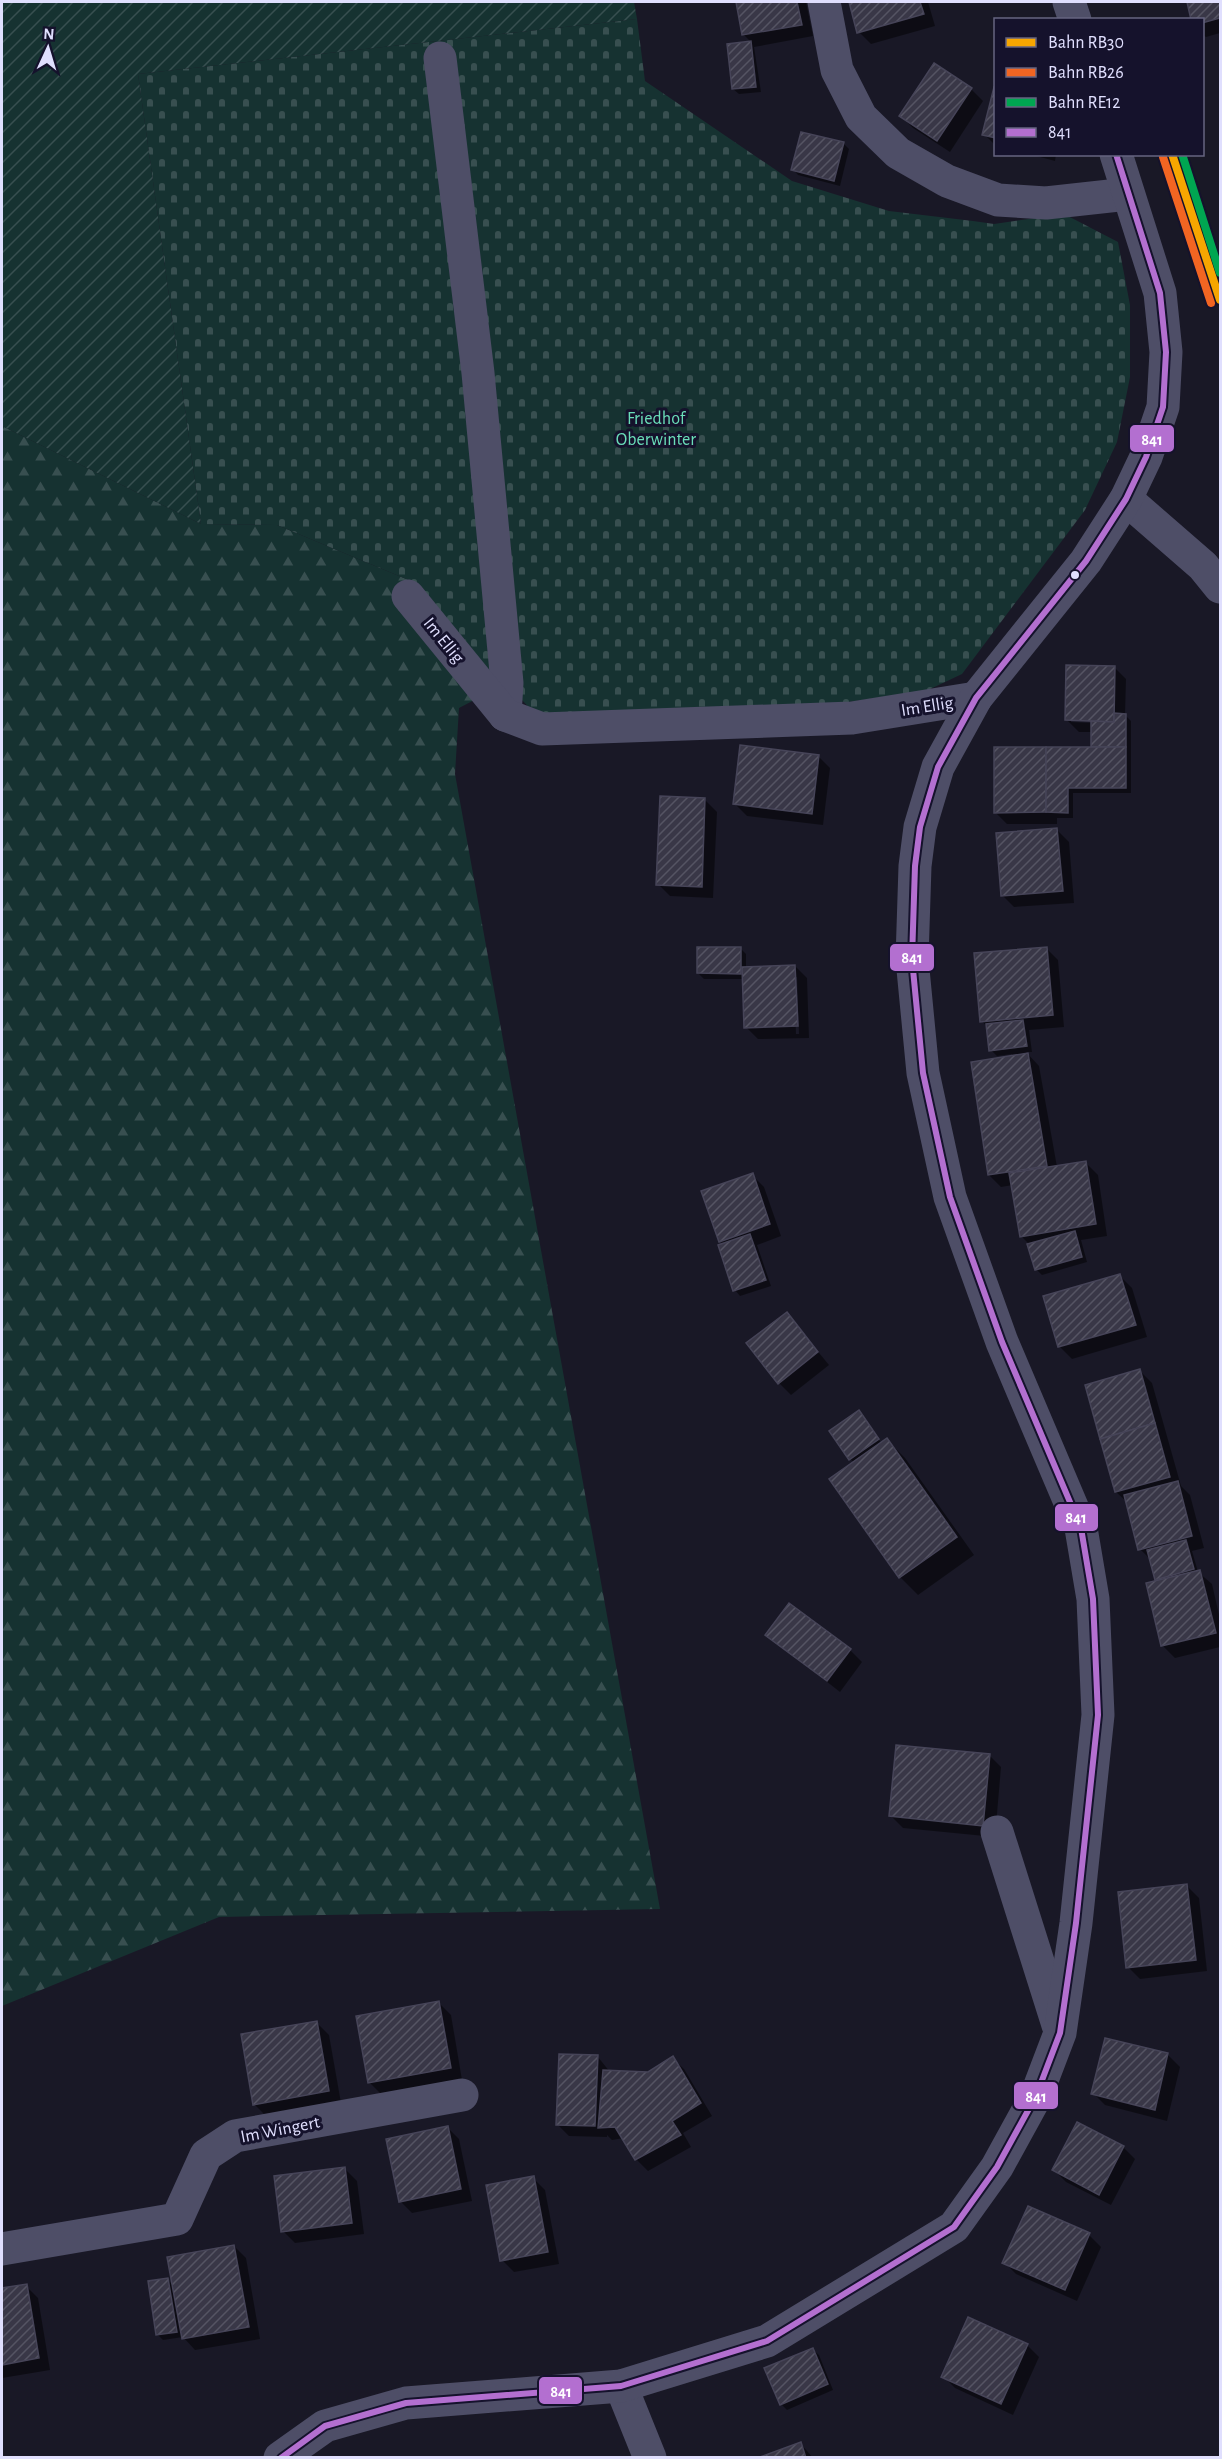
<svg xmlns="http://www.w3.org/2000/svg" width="1222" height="2459" viewBox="0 0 1222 2459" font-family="'Alegreya Sans',sans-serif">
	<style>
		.forest { fill: url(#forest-firs) }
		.cemetery { fill: url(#cemetery-stones) }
		.garden { fill: url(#garden-furrows) }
		.shadow { fill: #0007; fill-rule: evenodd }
		.building { fill: url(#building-hatch); stroke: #464458; stroke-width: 1.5 }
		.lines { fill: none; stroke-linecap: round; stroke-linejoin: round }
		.minor { stroke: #4e4e67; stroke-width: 33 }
		.bus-1-casing { stroke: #15122c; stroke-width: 10 }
		.bus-1 { stroke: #b36fd0; stroke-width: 6 }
		.rail-1-casing { stroke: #15122c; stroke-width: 12 }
		.rail-2-casing { stroke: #15122c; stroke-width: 12 }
		.rail-3-casing { stroke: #15122c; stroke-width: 12 }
		.rail-1 { stroke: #f7a600; stroke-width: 8 }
		.rail-2 { stroke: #f26522; stroke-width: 8 }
		.rail-3 { stroke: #00a651; stroke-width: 8 }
		.bus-dot { fill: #e0dffe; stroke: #15122c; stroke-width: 2 }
		.labels { text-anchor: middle; stroke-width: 6; stroke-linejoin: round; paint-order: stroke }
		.park-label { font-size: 18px; fill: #6adeb9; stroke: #15122c }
		.street-label { font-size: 18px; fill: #e0dffe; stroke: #15122c }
		.line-badge { stroke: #15122c; stroke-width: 2 }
		.badge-label { font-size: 16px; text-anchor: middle; font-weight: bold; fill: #fff }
	</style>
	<defs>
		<pattern id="forest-firs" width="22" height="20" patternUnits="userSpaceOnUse" patternTransform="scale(1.5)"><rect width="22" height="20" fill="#163231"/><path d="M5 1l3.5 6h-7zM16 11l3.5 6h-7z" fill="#384f50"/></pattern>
		<pattern id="cemetery-stones" width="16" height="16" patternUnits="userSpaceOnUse" patternTransform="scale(1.5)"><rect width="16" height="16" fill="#163231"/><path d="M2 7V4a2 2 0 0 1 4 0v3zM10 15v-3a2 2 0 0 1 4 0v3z" fill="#384f50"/></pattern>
		<pattern id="garden-furrows" width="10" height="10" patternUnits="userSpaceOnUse" patternTransform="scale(1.5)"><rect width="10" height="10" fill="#163231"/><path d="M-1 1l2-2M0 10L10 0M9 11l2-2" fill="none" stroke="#384f50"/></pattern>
		<pattern id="building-hatch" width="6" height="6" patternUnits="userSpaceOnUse" patternTransform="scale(1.5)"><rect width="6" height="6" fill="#393747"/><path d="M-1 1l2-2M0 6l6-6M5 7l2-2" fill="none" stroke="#555463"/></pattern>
	</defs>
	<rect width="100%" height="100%" fill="#191826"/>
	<!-- forest -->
	<path class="forest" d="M2,426L201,524L277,525L411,581L507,683L459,708L455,774L660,1909L219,1917L2,2006Z"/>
	<!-- cemetery -->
	<path class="cemetery" d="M637,19L645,81L792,181L889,211L973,221L994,224L1064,214L1118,242L1130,305V377L1117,442L1085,510L962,674L926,691L813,707L536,715L411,581L277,525L201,524L138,74Z"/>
	<!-- garden -->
	<path class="garden" d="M2,2H634L637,19L138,74L201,524L2,426Z"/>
	<!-- shadow -->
	<g class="shadow">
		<path d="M737,2H806L813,36L754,47L761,92L739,94L733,89L729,45L752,43L744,35Z"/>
		<path d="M850,2H928L935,26L871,44L859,32Z"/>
		<path d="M1188,2H1220V33L1206,37L1202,34V20H1192Z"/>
		<path d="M935,65L971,89L983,101L950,152L913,128L901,116Z"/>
		<path d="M996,89V146L984,134Z"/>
		<path d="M843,143L849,149L840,186L798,175L793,169Z"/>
		<path d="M1029,154H1056L1055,161Z"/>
		<path d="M1114,667L1126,679L1125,715L1131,721V793H1073V818H1057V824H1007L995,812L1093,749V732H1079L1067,720ZM1071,719L1093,720V723L1071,722Z"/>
		<path d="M818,756L830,768L823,825L747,816L735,804Z"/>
		<path d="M705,800L717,812L713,898L670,896L658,884Z"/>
		<path d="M1057,830L1069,842L1074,903L1014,907L1002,895Z"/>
		<path d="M740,948L746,954V968L795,966L807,978L809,1038L758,1039L746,1027L744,979H704L698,973ZM794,977H797L799,1034H796Z"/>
		<path d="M1046,948L1058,960L1064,1027L1029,1030L1032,1052H1026L1039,1066L1057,1167L1086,1163L1098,1175L1107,1236L1081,1240L1087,1262L1042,1275L1036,1269L1029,1244L1021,1236L1013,1185L1001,1187L989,1175L1012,1057V1054L997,1056L991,1050L988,1028L982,1021Z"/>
		<path d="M752,1175L764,1187L781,1236L757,1245L771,1286L740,1296L735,1290L724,1245L720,1241Z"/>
		<path d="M1120,1276L1132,1288L1147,1337L1072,1359L1060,1347L1045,1297Z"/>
		<path d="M787,1314L829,1365L791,1395L779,1383Z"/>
		<path d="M1140,1371L1152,1383L1181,1486L1190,1495L1204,1548L1192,1551L1198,1572L1212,1584L1220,1619V1647L1175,1658L1163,1646L1148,1584L1159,1582L1152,1561L1140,1549L1128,1503L1116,1492L1087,1386Z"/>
		<path d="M859,1412L882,1444L887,1440L905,1458L974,1555L918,1595L900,1577L855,1463L850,1459Z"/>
		<path d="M767,1635L850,1650L862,1662L840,1692Z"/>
		<path d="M989,1755L1001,1767L995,1837L903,1828L891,1816Z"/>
		<path d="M1187,1886L1199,1898L1207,1971L1140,1979L1128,1967Z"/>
		<path d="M439,2003L451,2015L462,2080L381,2094L369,2082Z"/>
		<path d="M317,2023L329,2035L341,2103L266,2116L254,2104Z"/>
		<path d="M1106,2040L1168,2055L1180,2067L1167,2121L1105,2105L1093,2093Z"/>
		<path d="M598,2057L610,2072L648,2073L672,2058L684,2069L712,2116L683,2133L691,2147L648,2171L636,2159L624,2138L612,2140L607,2135V2137L569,2136L557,2124Z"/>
		<path d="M447,2127L459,2139L472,2201L412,2213L400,2201Z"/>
		<path d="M1123,2147L1135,2159L1111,2205L1066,2182L1054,2170Z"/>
		<path d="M345,2169L357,2181L364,2234L295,2243L283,2231Z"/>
		<path d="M533,2178L545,2190L559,2264L514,2272L502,2260Z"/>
		<path d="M1029,2208L1089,2235L1101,2247L1077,2301L1016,2274L1004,2262Z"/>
		<path d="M234,2246L246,2258L260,2339L195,2350L183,2337L163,2340L158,2335L168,2280L174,2286Z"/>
		<path d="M26,2286L38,2298L50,2370L2,2378V2289Z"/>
		<path d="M1027,2345L1039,2357L1013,2415L955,2388L943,2376Z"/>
		<path d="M813,2350L819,2355L833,2390L787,2410L781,2404Z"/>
		<path d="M801,2444L813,2458H762Z"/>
	</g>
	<!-- building -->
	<g class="building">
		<path d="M736,2H797L802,25L742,35Z"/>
		<path d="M849,2H920L924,14L857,33Z"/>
		<path d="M1187,2H1220V18L1202,23V20H1191Z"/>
		<path d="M751,41L756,87L732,89L727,44Z"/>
		<path d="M934,63L972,88L937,141L899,116Z"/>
		<path d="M994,87L996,88V138L982,135Z"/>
		<path d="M801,132L844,142L834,181L791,170Z"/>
		<path d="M1066,665L1115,666L1114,722L1065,720Z"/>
		<path d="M1114,713L1126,714V747H1091V721L1114,722Z"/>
		<path d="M740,745L819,755L812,814L733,804Z"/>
		<path d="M994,747H1046V812L994,813Z"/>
		<path d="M1046,747H1126V788H1068V813L1046,812Z"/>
		<path d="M660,796L705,798L702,887L656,885Z"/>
		<path d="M1057,828L1063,891L1001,896L996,833Z"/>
		<path d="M697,947H741V974L697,973Z"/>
		<path d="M1047,947L1053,1015L980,1022L974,953Z"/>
		<path d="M795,965L798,1026L744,1028L742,967Z"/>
		<path d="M1023,1020L1027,1046L989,1051L986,1024Z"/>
		<path d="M1028,1053L1047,1166L988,1175L971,1062Z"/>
		<path d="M1086,1161L1096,1224L1020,1237L1009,1173Z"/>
		<path d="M753,1173L770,1224L719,1242L701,1191Z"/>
		<path d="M1075,1231L1082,1257L1035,1270L1027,1244Z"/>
		<path d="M750,1234L766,1280L733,1291L718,1245Z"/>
		<path d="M1120,1274L1136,1325L1058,1347L1043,1296Z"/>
		<path d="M787,1312L818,1352L778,1384L746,1343Z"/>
		<path d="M1140,1369L1155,1423L1100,1439L1085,1385Z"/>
		<path d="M859,1410L879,1439L849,1460L829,1431Z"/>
		<path d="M1155,1423L1170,1477L1115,1492L1100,1439Z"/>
		<path d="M887,1438L957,1537L899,1578L829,1479Z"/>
		<path d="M1178,1481L1192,1536L1138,1550L1124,1495Z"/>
		<path d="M1186,1540L1194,1569L1155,1580L1147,1550Z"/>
		<path d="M1200,1570L1216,1633L1161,1646L1146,1583Z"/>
		<path d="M789,1603L851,1649L827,1681L765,1635Z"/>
		<path d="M896,1745L990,1754L983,1826L889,1816Z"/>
		<path d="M1187,1884L1196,1960L1126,1968L1118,1892Z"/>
		<path d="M439,2001L451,2068L368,2083L356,2016Z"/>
		<path d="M317,2021L329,2091L253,2105L241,2034Z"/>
		<path d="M1105,2038L1168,2053L1155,2110L1091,2094Z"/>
		<path d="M559,2054L598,2055L595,2126L556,2125Z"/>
		<path d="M673,2056L701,2103L672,2121L681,2135L635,2160L615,2127L598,2128L603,2070L648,2072Z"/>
		<path d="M1077,2122L1124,2146L1099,2195L1052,2170Z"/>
		<path d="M448,2126L461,2189L399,2202L386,2139Z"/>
		<path d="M345,2167L352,2223L281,2232L274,2176Z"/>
		<path d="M534,2176L548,2252L500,2261L486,2185Z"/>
		<path d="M1028,2206L1090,2233L1065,2290L1002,2263Z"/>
		<path d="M234,2245L249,2327L182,2339L167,2257Z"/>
		<path d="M168,2278L177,2332L156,2335L148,2281Z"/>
		<path d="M27,2284L39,2358L2,2365V2288Z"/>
		<path d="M968,2317L1028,2344L1001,2404L941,2377Z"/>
		<path d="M813,2348L828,2384L780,2405L764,2368Z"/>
		<path d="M801,2442L806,2458H757Z"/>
	</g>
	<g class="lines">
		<!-- minor -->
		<g class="minor">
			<path d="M824,2L837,70L861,117L898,153L947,181L998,200L1046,203L1128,194"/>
			<path d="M1069,2L1075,20"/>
			<path d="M440,58L478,373L507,683L505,715"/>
			<path d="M1126,499L1203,566L1220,587"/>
			<path d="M408,596L505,715L542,729L852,718L976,698"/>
			<path d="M997,1832L1058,2025"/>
			<path d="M2,2249L177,2219L206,2155L235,2136L462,2095"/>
			<path d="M621,2386L650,2458"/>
			<path d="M280,2458L325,2426L406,2403L621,2386L767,2341L954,2227L997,2167L1036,2096L1060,2033L1076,1923L1098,1715L1093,1599L1081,1528L1002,1342L950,1197L923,1073L912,959L915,866L920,827L938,767L976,698L1086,561L1126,499L1146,457L1163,407L1166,352L1160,293L1116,154"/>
		</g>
		<!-- bus-1 casing -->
		<g class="bus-1-casing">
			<path id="bus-1" d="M281,2458L325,2426L406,2403L621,2386L767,2341L954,2227L997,2167L1036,2096L1060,2033L1076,1923L1098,1715L1093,1599L1081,1528L1002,1342L950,1197L923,1073L912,959L915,866L920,827L938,767L976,698L1086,561L1126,499L1146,457L1163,407L1166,352L1160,293L1116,154"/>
		</g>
		<!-- bus-1 -->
		<use href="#bus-1" class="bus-1"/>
		<!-- rail-1 casing -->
		<g class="rail-1-casing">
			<path id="rail-1" d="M1172,154L1220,300"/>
		</g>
		<!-- rail-2 casing -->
		<g class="rail-2-casing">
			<path id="rail-2" d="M1163,157L1211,303"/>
		</g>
		<!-- rail-3 casing -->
		<g class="rail-3-casing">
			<path id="rail-3" d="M1182,154L1220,273"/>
		</g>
		<!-- rail-1 -->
		<use href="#rail-1" class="rail-1"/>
		<!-- rail-2 -->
		<use href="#rail-2" class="rail-2"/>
		<!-- rail-3 -->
		<use href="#rail-3" class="rail-3"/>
	</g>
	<!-- markers -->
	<circle class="bus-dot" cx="1075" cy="575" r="5"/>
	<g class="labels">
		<!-- park labels -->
		<g class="park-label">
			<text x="656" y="424">Friedhof<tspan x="656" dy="21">Oberwinter</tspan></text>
		</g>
		<!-- street labels -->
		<g class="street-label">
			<text transform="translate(444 640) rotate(51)" y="6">Im Ellig</text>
			<text transform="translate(927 706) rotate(-9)" y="6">Im Ellig</text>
			<text transform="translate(280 2129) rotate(-11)" y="6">Im Wingert</text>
		</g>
	</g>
	<g class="line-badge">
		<rect x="1129" y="424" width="46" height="29" rx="6" fill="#b36fd0"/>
		<rect x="889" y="943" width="46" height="29" rx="6" fill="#b36fd0"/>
		<rect x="1054" y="1503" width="45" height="29" rx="6" fill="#b36fd0"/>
		<rect x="1013" y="2081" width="46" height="29" rx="6" fill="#b36fd0"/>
		<rect x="538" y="2376" width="45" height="29" rx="6" fill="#b36fd0"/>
	</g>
	<g class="badge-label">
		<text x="1152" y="445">841</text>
		<text x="912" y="963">841</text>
		<text x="1076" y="1523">841</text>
		<text x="1036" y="2102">841</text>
		<text x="561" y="2397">841</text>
	</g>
	<!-- border -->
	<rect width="1222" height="2459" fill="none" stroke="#e0dffe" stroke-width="6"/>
	<!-- legend -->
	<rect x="994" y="18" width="210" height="138" fill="#15122c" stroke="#666480" stroke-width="1.5"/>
	<rect x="1006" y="38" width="30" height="9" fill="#f7a600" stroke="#666480" stroke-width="1.5"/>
	<text x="1048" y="48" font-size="18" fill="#e0dffe">Bahn RB30</text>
	<rect x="1006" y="68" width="30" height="9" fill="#f26522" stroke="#666480" stroke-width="1.5"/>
	<text x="1048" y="78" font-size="18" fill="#e0dffe">Bahn RB26</text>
	<rect x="1006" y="98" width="30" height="9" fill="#00a651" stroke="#666480" stroke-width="1.5"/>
	<text x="1048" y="108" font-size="18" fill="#e0dffe">Bahn RE12</text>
	<rect x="1006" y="128" width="30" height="9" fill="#b36fd0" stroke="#666480" stroke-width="1.5"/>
	<text x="1048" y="138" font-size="18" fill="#e0dffe">841</text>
	<!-- north arrow -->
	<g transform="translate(48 48) rotate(4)" stroke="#15122c" stroke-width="4.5" paint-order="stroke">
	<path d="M0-4.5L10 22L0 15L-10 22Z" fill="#e0dffe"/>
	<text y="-9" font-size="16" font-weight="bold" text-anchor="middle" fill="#e0dffe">N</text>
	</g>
</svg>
